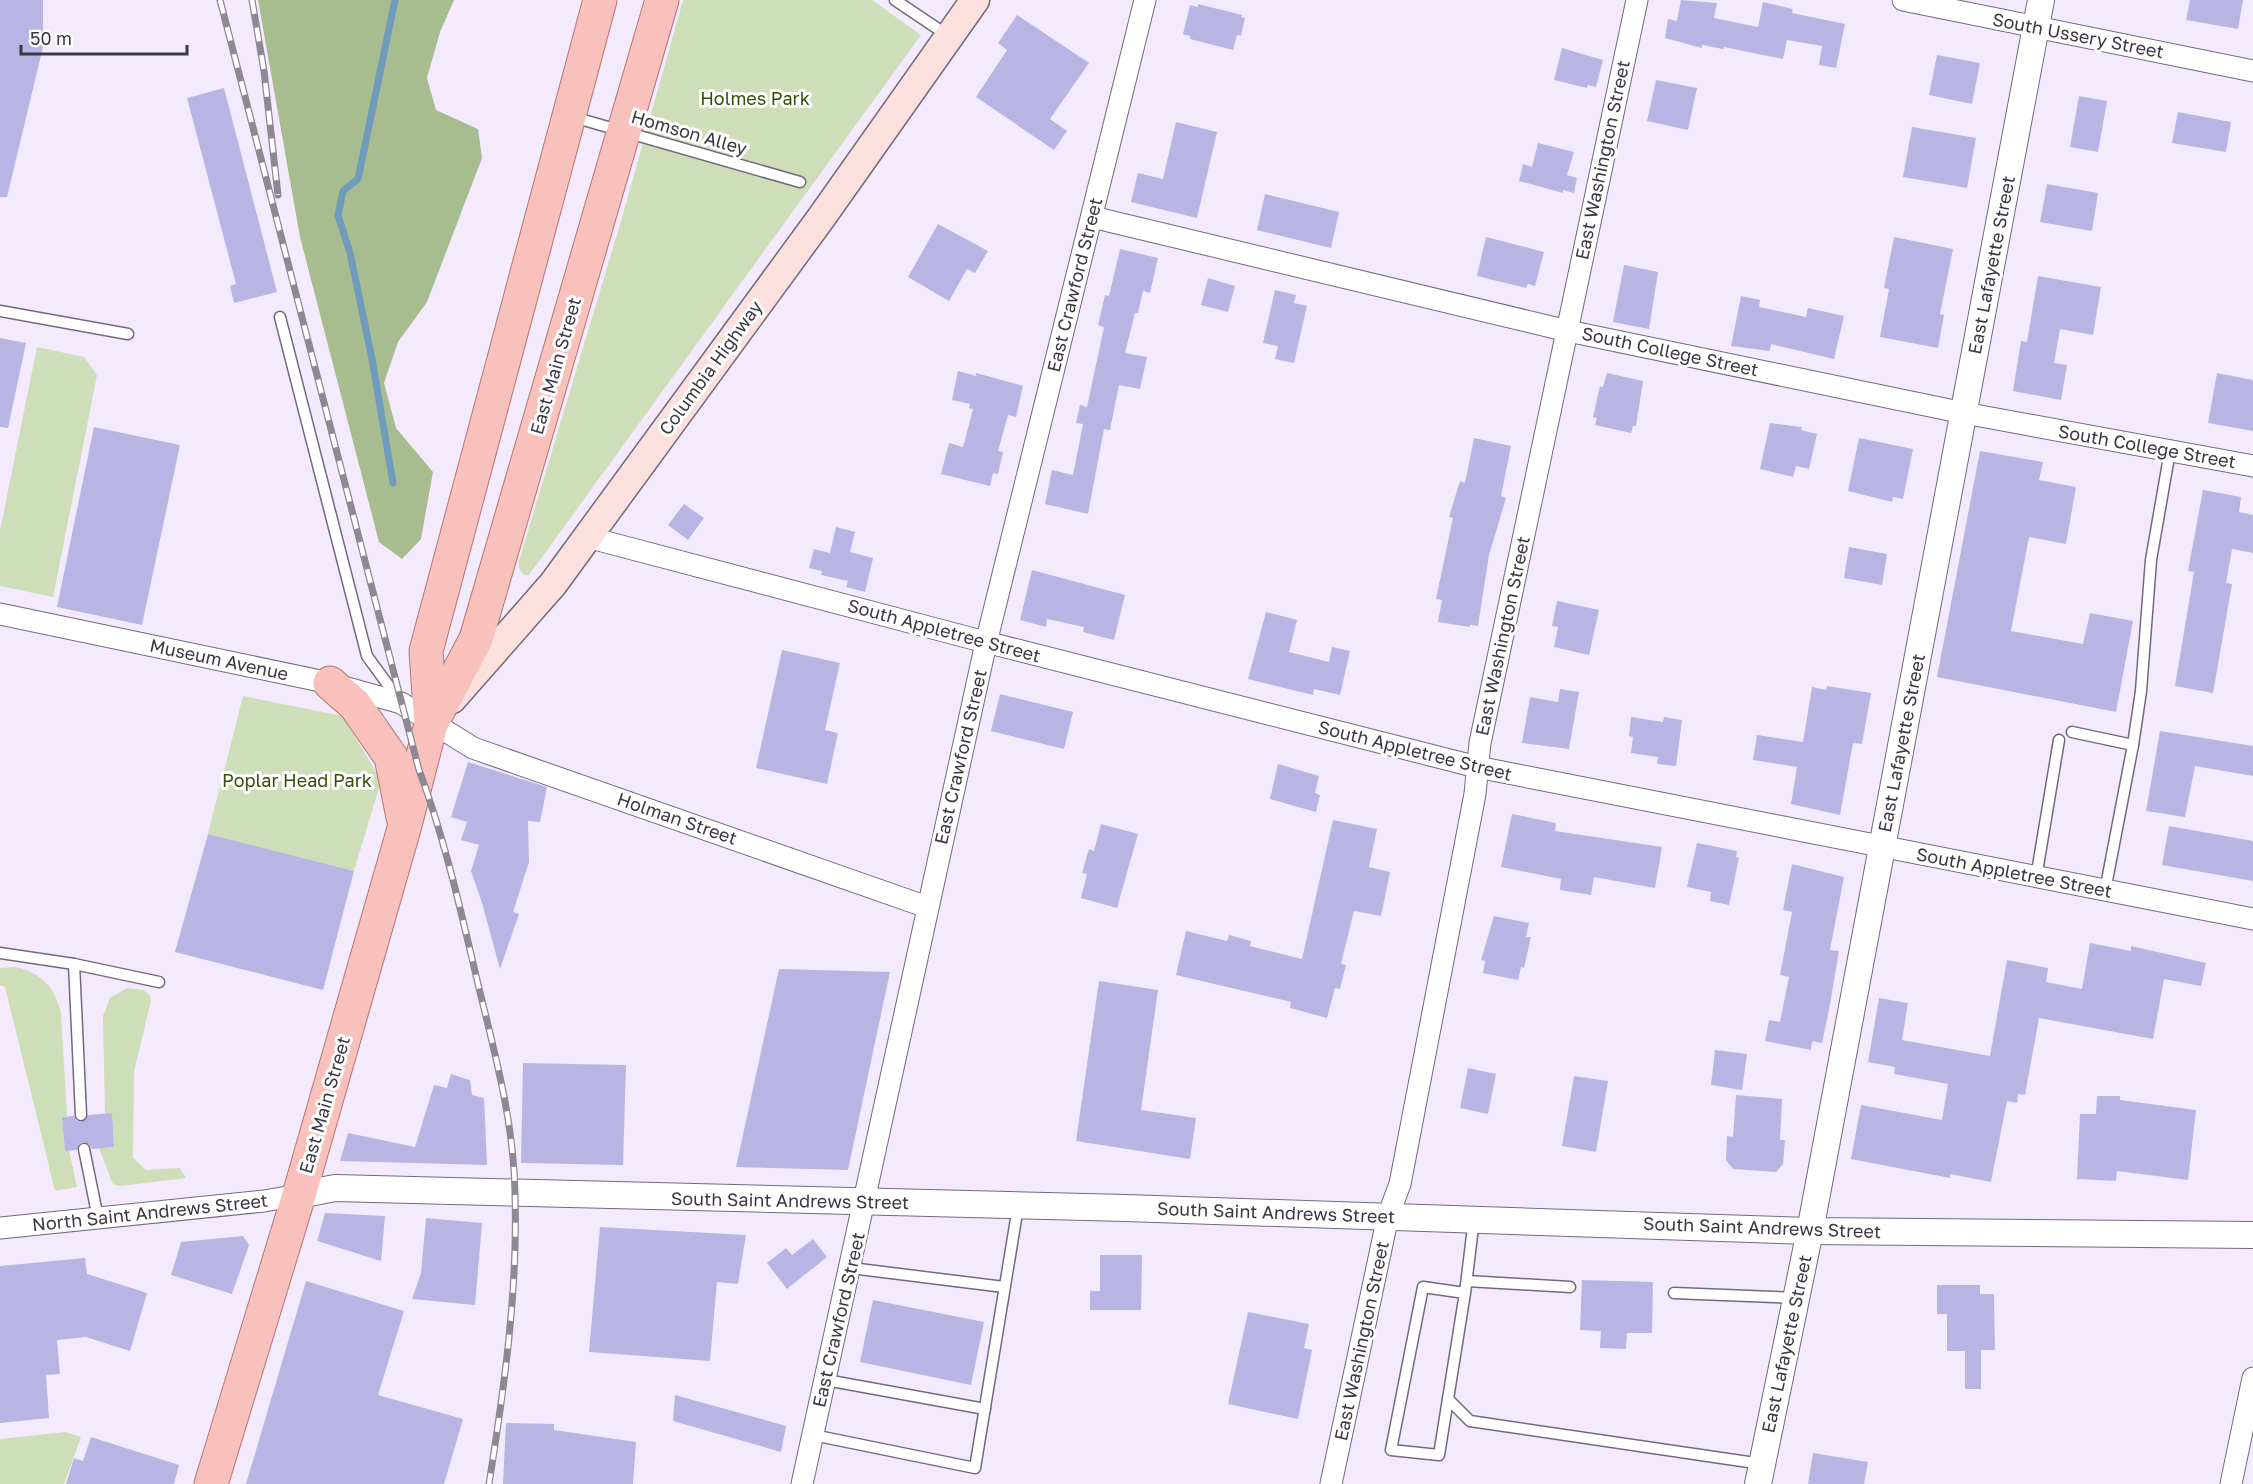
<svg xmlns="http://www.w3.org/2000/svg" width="2253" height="1484" viewBox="0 0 2253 1484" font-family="'Golos Text',sans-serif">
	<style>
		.green { fill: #cddeb8 }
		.forest { fill: #a8bd8f }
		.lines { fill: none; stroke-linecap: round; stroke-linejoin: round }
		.stream { stroke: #719bbc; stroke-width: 7 }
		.building { fill: #b8b5e5 }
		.service-casing { stroke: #72697c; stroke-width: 13 }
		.minor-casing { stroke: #72697c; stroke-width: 23 }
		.tertiary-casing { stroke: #72697c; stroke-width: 28 }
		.secondary-casing { stroke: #72697c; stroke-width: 31 }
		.primary-casing { stroke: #b47572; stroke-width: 35 }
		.service { stroke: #fff; stroke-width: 10 }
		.minor { stroke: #fff; stroke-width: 21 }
		.tertiary { stroke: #fff; stroke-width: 26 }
		.secondary { stroke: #fce0dd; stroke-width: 28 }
		.primary { stroke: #f9c1bb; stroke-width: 33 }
		.rail-casing { stroke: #8e8794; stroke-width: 7 }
		.rail { stroke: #fff; stroke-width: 4.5; stroke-dasharray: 14; stroke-linecap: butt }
		.labels { text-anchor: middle; stroke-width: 6; stroke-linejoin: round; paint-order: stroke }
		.street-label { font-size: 18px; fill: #3c3740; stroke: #fff }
		.park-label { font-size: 18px; fill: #354d05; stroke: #fff }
	</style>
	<rect width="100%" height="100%" fill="#f3ebfd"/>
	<!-- green -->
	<g class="green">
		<path d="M683,0H872L921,35L529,575H524L519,569V561L621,221Z"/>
		<path d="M37,347L84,357L97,375L53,597L0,586V531Z"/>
		<path d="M243,696L343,716L381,781L354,871L208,834Z"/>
		<path d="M17,967C42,974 55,987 61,1013L67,1116L62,1117L65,1150H69L77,1187L55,1191L5,987L0,985V968Z"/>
		<path d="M127,988L144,990L150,996L151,1001L134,1071L133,1158L146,1170L180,1168L186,1178L120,1186L113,1184L99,1148L114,1147L112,1114H105L103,1016L110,998Z"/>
		<path d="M65,1432L81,1437L64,1484H0V1439Z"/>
	</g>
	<!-- forest -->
	<path class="forest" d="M258,0H454L440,32L427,78L436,110L478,129L482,158L427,302L398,342L384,383L396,428L433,472L421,539L402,559L379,542L300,237Z"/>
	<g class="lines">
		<!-- stream -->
		<path class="stream" d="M393,483L372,359L350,253L338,215L343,191L358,179L395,0"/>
	</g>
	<!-- building -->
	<g class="building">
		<path d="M0,0H43V47L7,197H0Z"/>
		<path d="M1681,0L1717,3L1714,18L1758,27L1763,2L1793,9L1792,13L1845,24L1836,68L1819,65L1822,46L1787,40L1783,59L1724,47L1723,49L1702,45V48L1665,38L1668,19L1677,21Z"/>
		<path d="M2190,0H2243L2238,29L2186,20Z"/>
		<path d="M1198,4L1242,15L1241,17L1245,18L1241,36L1237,35L1233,50L1190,39V36L1183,34L1190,5L1198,7Z"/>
		<path d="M1017,15L1089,63L1050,119L1067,131L1054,150L976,97L1007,50L998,43Z"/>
		<path d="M1562,48L1603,60L1596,87L1588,85L1587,88L1554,80Z"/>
		<path d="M1937,55L1980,63L1972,104L1929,95Z"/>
		<path d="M1656,80L1697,88L1688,130L1647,121Z"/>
		<path d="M224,88L277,292L234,303L230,286L236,284L187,98Z"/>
		<path d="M2079,96L2107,101L2098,152L2070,147Z"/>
		<path d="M2178,112L2231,122L2226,152L2172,143Z"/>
		<path d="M1176,122L1217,132L1197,218L1131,202L1138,173L1163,179Z"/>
		<path d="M1912,127L1976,138L1967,188L1903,177Z"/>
		<path d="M1538,143L1574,152L1567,175L1577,178L1574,193L1563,190V193L1519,181L1523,164L1532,167Z"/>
		<path d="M2047,184L2098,193L2092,231L2040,222Z"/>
		<path d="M1265,194L1339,212L1331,248L1257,230Z"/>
		<path d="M938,224L988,251L975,273L967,269L949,301L908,277Z"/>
		<path d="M1486,237L1544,252L1535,286L1528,284L1526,288L1477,276Z"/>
		<path d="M1894,237L1953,249L1940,314L1944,315L1938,348L1880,337L1889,289L1884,288Z"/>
		<path d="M1120,249L1158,258L1150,293L1143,291L1138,313H1135L1125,353L1147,357L1140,389L1119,385L1110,430L1104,429L1088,514L1045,504L1052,470L1073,475L1083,424L1076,423L1080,405L1087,407L1104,327L1098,325L1105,295L1109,296Z"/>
		<path d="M1624,265L1658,272L1649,329L1613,322Z"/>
		<path d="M2038,276L2101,287L2093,335L2060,329L2054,363L2067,365L2061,400L2013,391L2021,341L2027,342Z"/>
		<path d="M1208,278L1235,286L1228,312L1201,305Z"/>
		<path d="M1275,290L1296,295L1294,303L1307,306L1294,363L1275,359L1278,346L1263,343Z"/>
		<path d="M1741,296L1760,300L1759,307L1806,317L1808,308L1844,316L1834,359L1771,344L1770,351L1731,346Z"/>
		<path d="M0,338L26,343L8,428L0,427Z"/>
		<path d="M958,371L976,376V373L1023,386L1016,417L1008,415L998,451L1003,452L998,474L993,473L990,486L941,474L949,443L963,447L973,409L969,408L970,404L952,400Z"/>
		<path d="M1607,373L1643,381L1636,426H1633L1631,433L1595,425L1597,418L1593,417L1600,386L1603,387Z"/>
		<path d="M2217,373L2253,380V431L2208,423Z"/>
		<path d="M1770,423L1802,427L1801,430L1817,434L1809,469L1796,466L1793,477L1760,469Z"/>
		<path d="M94,427L180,445L142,625L57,607Z"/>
		<path d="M1474,438L1511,446L1501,496L1506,498L1489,555L1478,626L1470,625V627L1438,622L1442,600L1436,599L1453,518L1449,517L1460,481L1465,483Z"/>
		<path d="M1859,438L1913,449L1903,499L1893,497L1892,502L1848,491Z"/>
		<path d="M1980,451L2043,462L2039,480L2076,487L2066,544L2029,537L2011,631L2083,644L2090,613L2133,621L2116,712L1937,677Z"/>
		<path d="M2203,490L2241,497L2239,512L2253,515V553L2232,549L2226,583L2232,584L2213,693L2175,686L2194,572L2188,571Z"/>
		<path d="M684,504L704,518L688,540L668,525Z"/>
		<path d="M836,527L855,532L850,552L873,558L865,592L846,587L848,581L821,575L822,571L809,568L814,549L830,553Z"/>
		<path d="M1849,547L1887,554L1882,585L1844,578Z"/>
		<path d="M1032,570L1125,595L1114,640L1083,632L1084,627L1047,619L1046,627L1020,620Z"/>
		<path d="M1557,601L1599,610L1589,655L1554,647L1558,627L1552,626Z"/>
		<path d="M1266,612L1297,620L1289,652L1329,662L1332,647L1350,651L1340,695L1314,689L1313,695L1248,679Z"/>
		<path d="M782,650L840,663L825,730L838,733L827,784L756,768Z"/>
		<path d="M1827,686L1871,693L1862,744L1853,743L1840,815L1791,804L1797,767L1753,760L1757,735L1803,742L1812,687L1826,690Z"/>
		<path d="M1560,689L1579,692L1569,749L1522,743L1530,697L1558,702Z"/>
		<path d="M1000,694L1073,712L1064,749L991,731Z"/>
		<path d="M1631,717L1663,722L1664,717L1682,720L1676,766L1657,764L1658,757L1631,753L1633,737L1629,736Z"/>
		<path d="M2160,731L2253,746V776L2195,766L2185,817L2146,811Z"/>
		<path d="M468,762L547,787L540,822L528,821L529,862L513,912L519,914L500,969L482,903L471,871L479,845L461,840L467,822L451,817Z"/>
		<path d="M1278,764L1319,776L1315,793L1320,795L1316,812L1270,799Z"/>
		<path d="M1512,814L1556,823L1555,831L1662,847L1655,888L1594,877L1591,895L1560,890L1561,879L1501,867Z"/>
		<path d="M1333,820L1377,829L1369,867L1390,872L1381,916L1354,911L1341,964L1346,965L1340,989L1335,988L1327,1018L1290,1008L1291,1002L1176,975L1186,931L1227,941L1229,935L1251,941L1250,946L1302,959Z"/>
		<path d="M1101,824L1138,834L1117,908L1081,898L1087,874L1082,873L1089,849L1094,851Z"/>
		<path d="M2169,826L2253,841V881L2162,865Z"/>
		<path d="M208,834L354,871L323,990L175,952Z"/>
		<path d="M1697,843L1737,851L1736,857L1739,858L1729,905L1710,901L1711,892L1687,887Z"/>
		<path d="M1792,864L1844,877L1830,950L1839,951L1829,1010L1822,1043L1812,1041L1811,1050L1765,1041L1769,1020L1780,1022L1789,977L1780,975L1792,912L1783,910Z"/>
		<path d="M1494,916L1529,923L1526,937H1531L1524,968L1521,967L1518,980L1483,973L1485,961L1481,960Z"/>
		<path d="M2090,943L2131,951V946L2206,963L2201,986L2164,979L2153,1039L2039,1018L2025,1095L2018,1094L2017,1103L2007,1101L1991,1182L1950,1174V1178L1851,1159L1861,1105L1942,1120L1948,1084L1894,1074L1895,1067L1868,1062L1879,998L1908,1003L1902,1040L1990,1056L2007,960L2048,968L2046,982L2082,989Z"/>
		<path d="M779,969L890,972L848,1170L736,1167Z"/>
		<path d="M1099,981L1158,990L1141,1110L1196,1118L1190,1159L1076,1141Z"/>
		<path d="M1715,1050L1747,1054L1742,1090L1711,1085Z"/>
		<path d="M523,1063L626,1065L623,1165L521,1163Z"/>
		<path d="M1468,1068L1496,1074L1488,1114L1460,1108Z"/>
		<path d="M451,1074L470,1080L472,1095L484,1098L487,1165L340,1161L348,1133L415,1147L434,1085L447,1088Z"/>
		<path d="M1574,1076L1608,1081L1596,1152L1562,1146Z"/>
		<path d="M1736,1095L1782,1099L1780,1140H1785L1783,1164L1776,1172L1733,1169L1726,1160L1727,1136L1733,1137Z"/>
		<path d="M2097,1096H2120V1100L2196,1110L2188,1180L2117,1171L2116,1181L2077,1179L2080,1114H2096Z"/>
		<path d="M112,1113L114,1147L92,1149L89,1144L83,1142L79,1144L77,1150L65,1151L62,1117L74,1116L77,1121L82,1122L88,1115Z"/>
		<path d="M325,1213L385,1216L381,1261L317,1241Z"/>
		<path d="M426,1218L482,1223L475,1305L412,1299L421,1273Z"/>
		<path d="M600,1227L746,1235L738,1284L717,1282L710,1361L589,1352Z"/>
		<path d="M243,1236L249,1245L232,1294L171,1275L181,1242Z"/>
		<path d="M813,1239L827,1257L787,1289L767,1263L786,1248L792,1255Z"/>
		<path d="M1100,1255H1142L1141,1310H1090V1291H1100Z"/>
		<path d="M85,1258L87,1274L147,1293L130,1351L86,1337L57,1340L60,1374L46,1375L49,1418L0,1423V1266Z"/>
		<path d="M1582,1280L1653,1282L1652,1333H1627L1626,1349L1600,1348L1601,1331L1580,1330Z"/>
		<path d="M306,1281L404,1311L378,1395L463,1419L444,1484H246Z"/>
		<path d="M1937,1285H1980V1294H1994L1995,1350H1981V1389H1965V1351H1947V1314H1937Z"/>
		<path d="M873,1300L984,1322L971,1385L860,1362Z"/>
		<path d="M1248,1312L1309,1324L1304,1348L1312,1350L1298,1419L1228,1404Z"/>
		<path d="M675,1395L786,1426L781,1452L673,1421Z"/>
		<path d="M506,1423L554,1424V1430L636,1442L633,1484H503Z"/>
		<path d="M91,1437L179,1465L174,1484H66L74,1458L83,1461Z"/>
		<path d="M1813,1453L1868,1462L1864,1484H1808Z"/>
	</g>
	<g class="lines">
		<!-- service casing -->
		<g class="service-casing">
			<g id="service">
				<path d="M895,0L947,35"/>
				<path d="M573,117L800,182"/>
				<path d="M0,311L128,334"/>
				<path d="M280,317L367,656L399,700"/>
				<path d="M2072,732L2133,745L2105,891"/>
				<path d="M2133,745L2141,691L2151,560L2170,451"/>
				<path d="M2036,878L2059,740"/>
				<path d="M0,953L74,964L159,982"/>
				<path d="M74,964L81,1115"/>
				<path d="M84,1149L98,1218"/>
				<path d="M851,1268L1004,1287"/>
				<path d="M1467,1281L1570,1287"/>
				<path d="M1465,1293L1439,1455L1391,1450L1423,1287L1465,1293L1474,1219"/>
				<path d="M1674,1293L1796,1298"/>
				<path d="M826,1380L985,1409"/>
				<path d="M1448,1399L1470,1421L1762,1464"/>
				<path d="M813,1435L975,1468L1018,1207"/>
			</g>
		</g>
		<!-- minor casing -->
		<g class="minor-casing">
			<g id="minor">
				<path d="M1903,0L2253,71"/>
				<path d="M1092,217L1568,331L1964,413L2253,466"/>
				<path d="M587,537L970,638L1477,767L2253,919"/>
				<path d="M0,614L330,683L401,703L473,748L927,907"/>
				<path d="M0,1228L264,1201L299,1195"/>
				<path d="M802,1484L986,643L1145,0"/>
				<path d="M1331,1484L1388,1216L1400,1184L1475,794L1480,743L1637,0"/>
				<path d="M2231,1484L2253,1378"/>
			</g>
		</g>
		<!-- tertiary casing -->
		<g class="tertiary-casing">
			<g id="tertiary">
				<path d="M299,1195L335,1188L1126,1208L1810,1231L2253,1235"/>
				<path d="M1758,1484L1810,1231L2041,0"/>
			</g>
		</g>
		<!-- secondary casing -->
		<g class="secondary-casing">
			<path id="secondary" d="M452,699L553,584L821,218L975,0"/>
		</g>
		<!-- primary casing -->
		<g class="primary-casing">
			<g id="primary">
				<path d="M330,683L355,705L391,757L403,817"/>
				<path d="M431,724L426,651L600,0"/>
				<path d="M211,1484L299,1195L405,825L431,724L476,639L662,0"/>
			</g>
		</g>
		<!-- service -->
		<use href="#service" class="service"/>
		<!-- minor -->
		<use href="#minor" class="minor"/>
		<!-- tertiary -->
		<use href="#tertiary" class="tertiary"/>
		<!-- secondary -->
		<use href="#secondary" class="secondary"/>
		<!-- primary -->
		<use href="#primary" class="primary"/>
		<!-- rail casing -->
		<g class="rail-casing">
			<g id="rail">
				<path d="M220,0L419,770C445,839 461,912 478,984C495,1054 514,1123 515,1194C518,1291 504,1389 489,1484"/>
				<path d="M252,0L264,71L278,195"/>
			</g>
		</g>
		<!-- rail -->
		<use href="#rail" class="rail"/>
	</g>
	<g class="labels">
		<!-- street labels -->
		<g class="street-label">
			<text transform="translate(2078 36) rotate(11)" y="6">South Ussery Street</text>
			<text transform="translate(689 133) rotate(16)" y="6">Homson Alley</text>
			<text transform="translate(1603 160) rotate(-78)" y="6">East Washington Street</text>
			<text transform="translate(1992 265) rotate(-79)" y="6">East Lafayette Street</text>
			<text transform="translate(1075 285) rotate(-76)" y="6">East Crawford Street</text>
			<text transform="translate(1670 352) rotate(12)" y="6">South College Street</text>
			<text transform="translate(556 366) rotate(-74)" y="6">East Main Street</text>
			<text transform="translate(711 368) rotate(-54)" y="6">Columbia Highway</text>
			<text transform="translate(2147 447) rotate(10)" y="6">South College Street</text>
			<text transform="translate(944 631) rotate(15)" y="6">South Appletree Street</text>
			<text transform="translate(1503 636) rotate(-78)" y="6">East Washington Street</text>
			<text transform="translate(219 660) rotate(12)" y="6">Museum Avenue</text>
			<text transform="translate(1902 743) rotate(-79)" y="6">East Lafayette Street</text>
			<text transform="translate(1415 751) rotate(14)" y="6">South Appletree Street</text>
			<text transform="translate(961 757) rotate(-77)" y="6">East Crawford Street</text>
			<text transform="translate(677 819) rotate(19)" y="6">Holman Street</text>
			<text transform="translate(2014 873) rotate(11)" y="6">South Appletree Street</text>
			<text transform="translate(325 1105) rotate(-74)" y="6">East Main Street</text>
			<text transform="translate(790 1201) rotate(1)" y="6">South Saint Andrews Street</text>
			<text transform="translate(150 1213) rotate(-6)" y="6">North Saint Andrews Street</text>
			<text transform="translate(1276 1213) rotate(2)" y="6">South Saint Andrews Street</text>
			<text transform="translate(1762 1228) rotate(2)" y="6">South Saint Andrews Street</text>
			<text transform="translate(839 1320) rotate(-77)" y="6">East Crawford Street</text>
			<text transform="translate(1362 1341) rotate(-78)" y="6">East Washington Street</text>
			<text transform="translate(1787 1344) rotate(-78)" y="6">East Lafayette Street</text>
		</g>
		<!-- park labels -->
		<g class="park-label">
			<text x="755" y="105">Holmes Park</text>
			<text x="297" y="787">Poplar Head Park</text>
		</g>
	</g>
	<!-- scale -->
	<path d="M21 45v9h166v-9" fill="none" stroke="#3c3740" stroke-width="3"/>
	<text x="30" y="45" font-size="18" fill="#3c3740" stroke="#ffffff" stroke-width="4.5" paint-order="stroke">50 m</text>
</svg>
